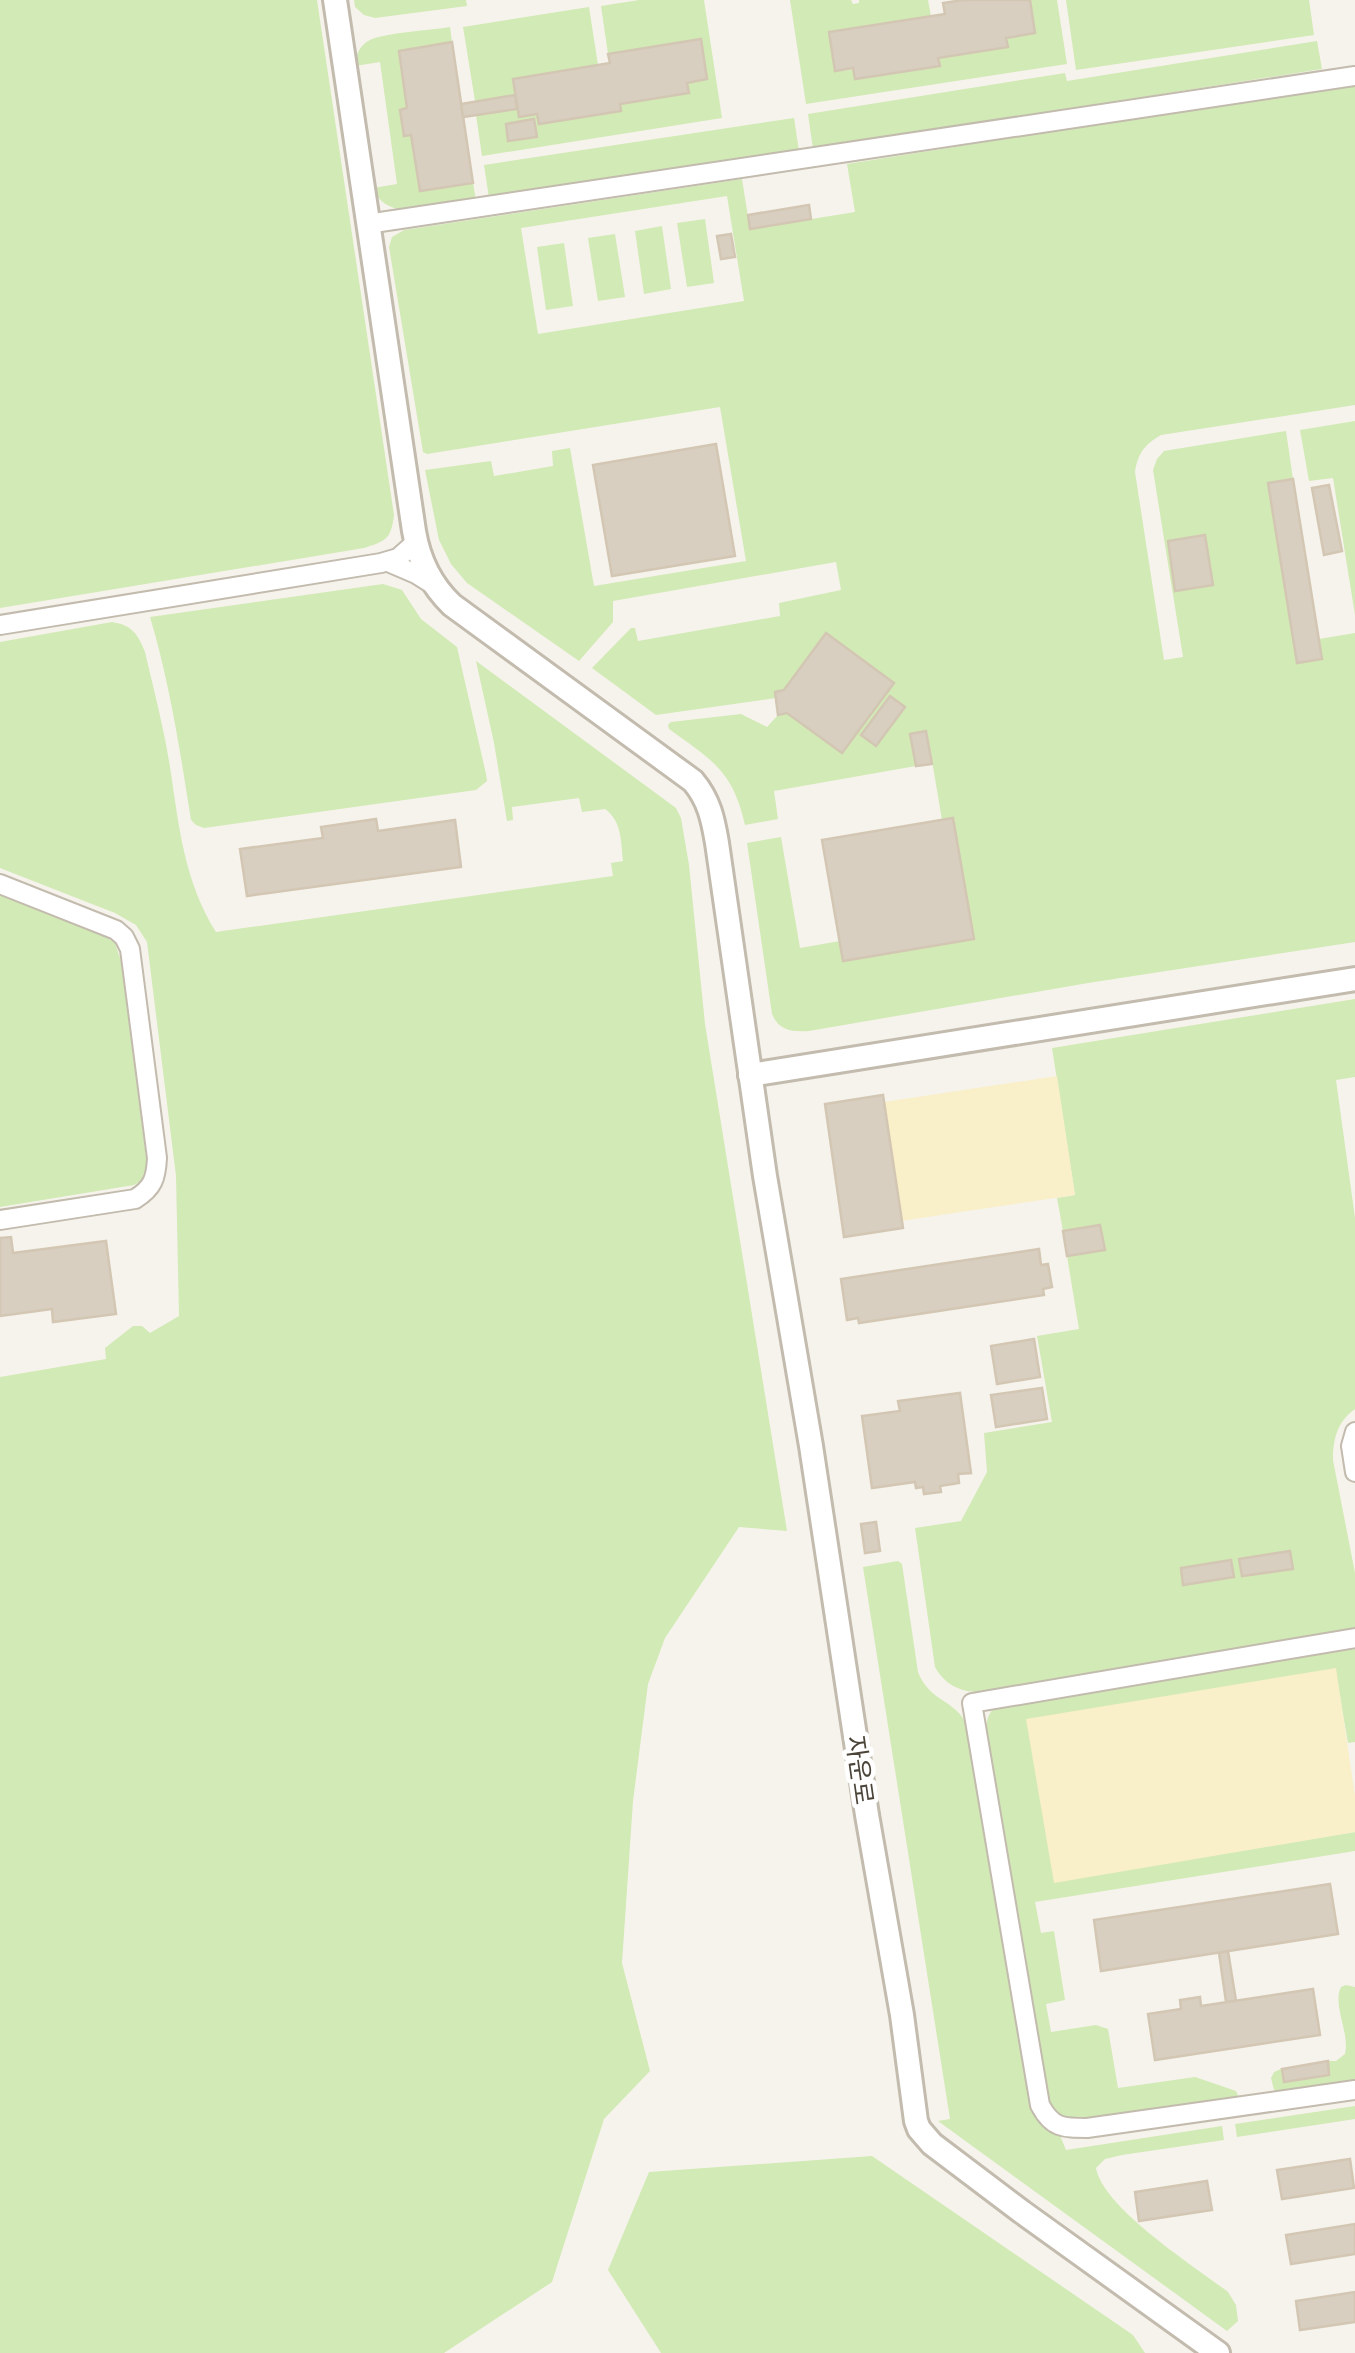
<svg xmlns="http://www.w3.org/2000/svg" width="1355" height="2353" viewBox="0 0 1355 2353" font-family="'IBM Plex Sans','Noto Sans KR',sans-serif">
	<style>
		.green { fill: #d2eab5; fill-rule: evenodd }
		.sand { fill: #f9efc9 }
		.building { fill: #d8cfc1; stroke: #d3c7b4; stroke-width: 2.5 }
		.lines { fill: none; stroke-linecap: round; stroke-linejoin: round }
		.minor-casing { stroke: #c2bbae; stroke-width: 22 }
		.tertiary-casing { stroke: #c2bbae; stroke-width: 28 }
		.minor { stroke: #fff; stroke-width: 18 }
		.tertiary { stroke: #fff; stroke-width: 22 }
		.labels { text-anchor: middle; stroke-width: 9; stroke-linejoin: round; paint-order: stroke }
		.street-label { font-size: 25px; fill: #4b4439; stroke: #fff }
	</style>
	<rect width="100%" height="100%" fill="#f6f3ec"/>
	<!-- green -->
	<g class="green">
		<path d="M0,0H317L394,515C391,539 386,541 364,548L0,608Z"/>
		<path d="M354,0H466L467,6L375,18L364,15L355,7Z"/>
		<path d="M639,0H704L722,118L482,156L476,115L517,109L519,117L537,114L539,124L620,111V104L688,93L687,83L700,40L608,54L601,6Z"/>
		<path d="M790,0H851L853,4L859,3V0H928L931,16L835,71L939,65L938,58L1007,47L1006,38L1035,33L1030,0H1057L1067,64L806,104Z"/>
		<path d="M1066,0H1309L1314,35L1076,70Z"/>
		<path d="M589,7L598,65L513,79L515,95L475,101L463,27Z"/>
		<path d="M450,27L452,42L399,51L407,108L404,136L411,135L420,191L473,183L476,200L404,211C390,208 378,202 373,188L397,184L380,62L355,66C355,55 360,45 370,40C383,33 433,30 450,27Z"/>
		<path d="M1317,41L1322,69L813,149L808,114L1065,73L1067,81Z"/>
		<path d="M1355,83V405L1161,435C1145,444 1138,453 1135,472L1164,660L1183,657L1153,470L1157,459L1164,451L1286,431L1293,479L1268,483L1297,663L1322,659L1319,639L1355,633V942L1088,983L809,1031C792,1032 779,1031 772,1014L747,843L781,837L800,948L840,941L843,961L974,938L954,819L942,820L927,731L910,734L916,766L774,791L778,819L745,825C733,771 712,760 669,729L668,725L671,722L741,714L767,727L778,715L787,713L842,753L893,683L784,690L775,692L776,698L656,715L592,668L631,628H635L638,641L780,616L779,603L841,590L836,562L613,601V622L579,661L467,583L451,564L439,540L425,470L491,461L494,476L553,466L552,451L570,448L594,586L746,561L720,407L427,454L423,452L389,247L392,237L404,230L742,179L750,229L855,212L847,164ZM727,196L744,301L538,334L521,228Z"/>
		<path d="M794,118L799,151L489,198L484,165Z"/>
		<path d="M705,219L714,283L687,287L677,223Z"/>
		<path d="M662,226L671,289L644,294L635,231Z"/>
		<path d="M615,234L625,297L598,301L588,238Z"/>
		<path d="M564,243L573,306L546,310L537,247Z"/>
		<path d="M1355,421V615L1333,478L1309,481L1300,430Z"/>
		<path d="M383,584L402,590L421,619L457,647L486,774L487,781L476,790L204,828L196,825L191,820C180,751 170,684 150,617Z"/>
		<path d="M112,622C132,625 138,634 145,652C154,690 164,729 170,767C179,826 184,881 216,932L613,876L611,863L623,861C621,842 622,821 605,809L582,812L579,798L512,807L513,820L507,821L494,743L476,661L676,808L681,818L689,865L705,1024L787,1531L739,1527L665,1638L648,1684L633,1801L622,1963L650,2071L604,2119L552,2282L444,2353H0V1377L106,1359L105,1348L133,1326H142L150,1333L179,1316L176,1176L147,942L136,925L115,913L0,868V642Z"/>
		<path d="M0,895L106,937L115,943L121,961L147,1165L141,1181L134,1185L0,1207Z"/>
		<path d="M1355,999V1077L1336,1080L1355,1218V1409C1337,1422 1333,1439 1333,1460L1355,1573V1628L979,1692C960,1692 944,1684 935,1667L915,1528L961,1521L987,1472L984,1433L1052,1422L1037,1336L1079,1329L1067,1256L1104,1250L1100,1225L1063,1231L1057,1198L1075,1195L1052,1048Z"/>
		<path d="M898,1561L902,1564L918,1672C930,1703 955,1698 968,1727L1033,2106L1059,2133L1066,2150L1222,2126L1224,2140L1122,2155L1105,2159L1096,2168C1103,2208 1194,2266 1228,2292L1236,2305L1238,2321L1227,2331L938,2121L950,2119L863,1567Z"/>
		<path d="M1355,1649V1742L1348,1743L1335,1668L1054,1882L1355,1832V1851L1035,1902L1041,1933L1054,1931L1065,2000L1046,2004L1051,2032L1096,2025L1108,2029L1118,2088L1195,2077L1236,2091L1239,2098L1087,2125L1050,2115L1034,2035L986,1732C986,1719 989,1710 1001,1703Z"/>
		<path d="M1346,1985L1355,1987V2080L1278,2092L1274,2090L1271,2078L1274,2072L1281,2069L1284,2082L1329,2075L1328,2061H1336L1345,2054C1350,2032 1332,2005 1341,1987Z"/>
		<path d="M1355,2106V2119L1237,2137L1235,2124Z"/>
		<path d="M872,2156L1133,2335L1145,2353H661L608,2270L649,2172Z"/>
	</g>
	<!-- sand -->
	<g class="sand">
		<path d="M1057,1076L1075,1195L901,1221L884,1102Z"/>
		<path d="M1336,1668L1355,1796V1832L1054,1883L1026,1719Z"/>
	</g>
	<!-- building -->
	<g class="building">
		<path d="M963,0H1030L1035,33L1006,38L1008,47L938,58L940,66L855,79L853,68L835,71L829,32L945,14L943,3Z"/>
		<path d="M701,39L707,79L687,83L689,93L620,104L621,111L539,124L537,114L519,117L513,79L610,63L608,54Z"/>
		<path d="M452,42L473,183L420,191L411,135L404,136L400,110L407,108L399,51Z"/>
		<path d="M515,95L517,109L463,117L461,104Z"/>
		<path d="M534,119L537,137L508,141L506,124Z"/>
		<path d="M809,205L811,219L750,229L748,215Z"/>
		<path d="M731,234L735,257L721,259L717,236Z"/>
		<path d="M716,444L735,556L612,576L593,465Z"/>
		<path d="M1293,479L1322,659L1297,663L1268,483Z"/>
		<path d="M1329,485L1342,551L1324,555L1312,488Z"/>
		<path d="M1205,535L1213,585L1175,591L1168,541Z"/>
		<path d="M826,633L894,683L842,753L787,713L778,715L775,692L784,690Z"/>
		<path d="M890,696L905,707L876,746L861,735Z"/>
		<path d="M926,731L932,764L916,766L910,734Z"/>
		<path d="M953,818L974,939L843,961L822,840Z"/>
		<path d="M376,819L378,831L455,820L461,867L247,896L240,849L323,838L321,827Z"/>
		<path d="M883,1095L903,1228L844,1237L825,1104Z"/>
		<path d="M1100,1225L1105,1250L1067,1256L1063,1231Z"/>
		<path d="M11,1237L13,1253L106,1241L116,1314L53,1322L52,1309L0,1316V1238Z"/>
		<path d="M1039,1249L1041,1265L1048,1264L1052,1287L1043,1289L1044,1295L859,1323L858,1318L847,1320L841,1279Z"/>
		<path d="M1034,1339L1040,1377L997,1384L991,1346Z"/>
		<path d="M1042,1388L1047,1419L996,1427L991,1395Z"/>
		<path d="M960,1393L971,1473L958,1474L959,1483L940,1486L941,1492L924,1494L923,1487L916,1488L915,1482L872,1488L862,1416L900,1411L898,1401Z"/>
		<path d="M876,1522L880,1551L865,1553L861,1524Z"/>
		<path d="M1290,1551L1293,1569L1242,1576L1239,1559Z"/>
		<path d="M1231,1560L1234,1577L1183,1585L1181,1568Z"/>
		<path d="M1330,1884L1338,1934L1101,1971L1094,1920Z"/>
		<path d="M1228,1951L1236,2001L1226,2002L1219,1953Z"/>
		<path d="M1313,1989L1320,2035L1155,2060L1148,2014L1181,2009L1180,2000L1200,1997L1201,2006Z"/>
		<path d="M1328,2061L1329,2075L1284,2082L1282,2069Z"/>
		<path d="M1350,2159L1354,2188L1282,2199L1277,2170Z"/>
		<path d="M1207,2181L1212,2210L1139,2221L1135,2192Z"/>
		<path d="M1355,2224V2254L1291,2264L1286,2235Z"/>
		<path d="M1355,2292V2322L1300,2330L1296,2301Z"/>
	</g>
	<g class="lines">
		<!-- minor casing -->
		<g class="minor-casing">
			<g id="minor">
				<path d="M367,224L1355,76"/>
				<path d="M388,562L416,574L435,586"/>
				<path d="M0,625L381,563L398,558L416,542"/>
				<path d="M0,884L116,930L124,937L130,949L157,1158C156,1178 153,1188 135,1199L0,1220"/>
				<path d="M1355,1432L1351,1446L1355,1472"/>
				<path d="M1355,1638L972,1703L1040,2105C1052,2128 1063,2128 1087,2128L1355,2090"/>
			</g>
		</g>
		<!-- tertiary casing -->
		<g class="tertiary-casing">
			<g id="tertiary">
				<path d="M335,0L414,531C419,561 431,585 452,605L693,781C709,800 713,819 717,843L765,1176L811,1446L867,1815L902,2015L916,2121L919,2129L932,2144L1022,2212L1218,2353"/>
				<path d="M750,1075L1355,979"/>
			</g>
		</g>
		<!-- minor -->
		<use href="#minor" class="minor"/>
		<!-- tertiary -->
		<use href="#tertiary" class="tertiary"/>
	</g>
	<g class="labels">
		<!-- street labels -->
		<g class="street-label">
			<text transform="translate(860 1770) rotate(82)" y="9">자운로</text>
		</g>
	</g>
</svg>
